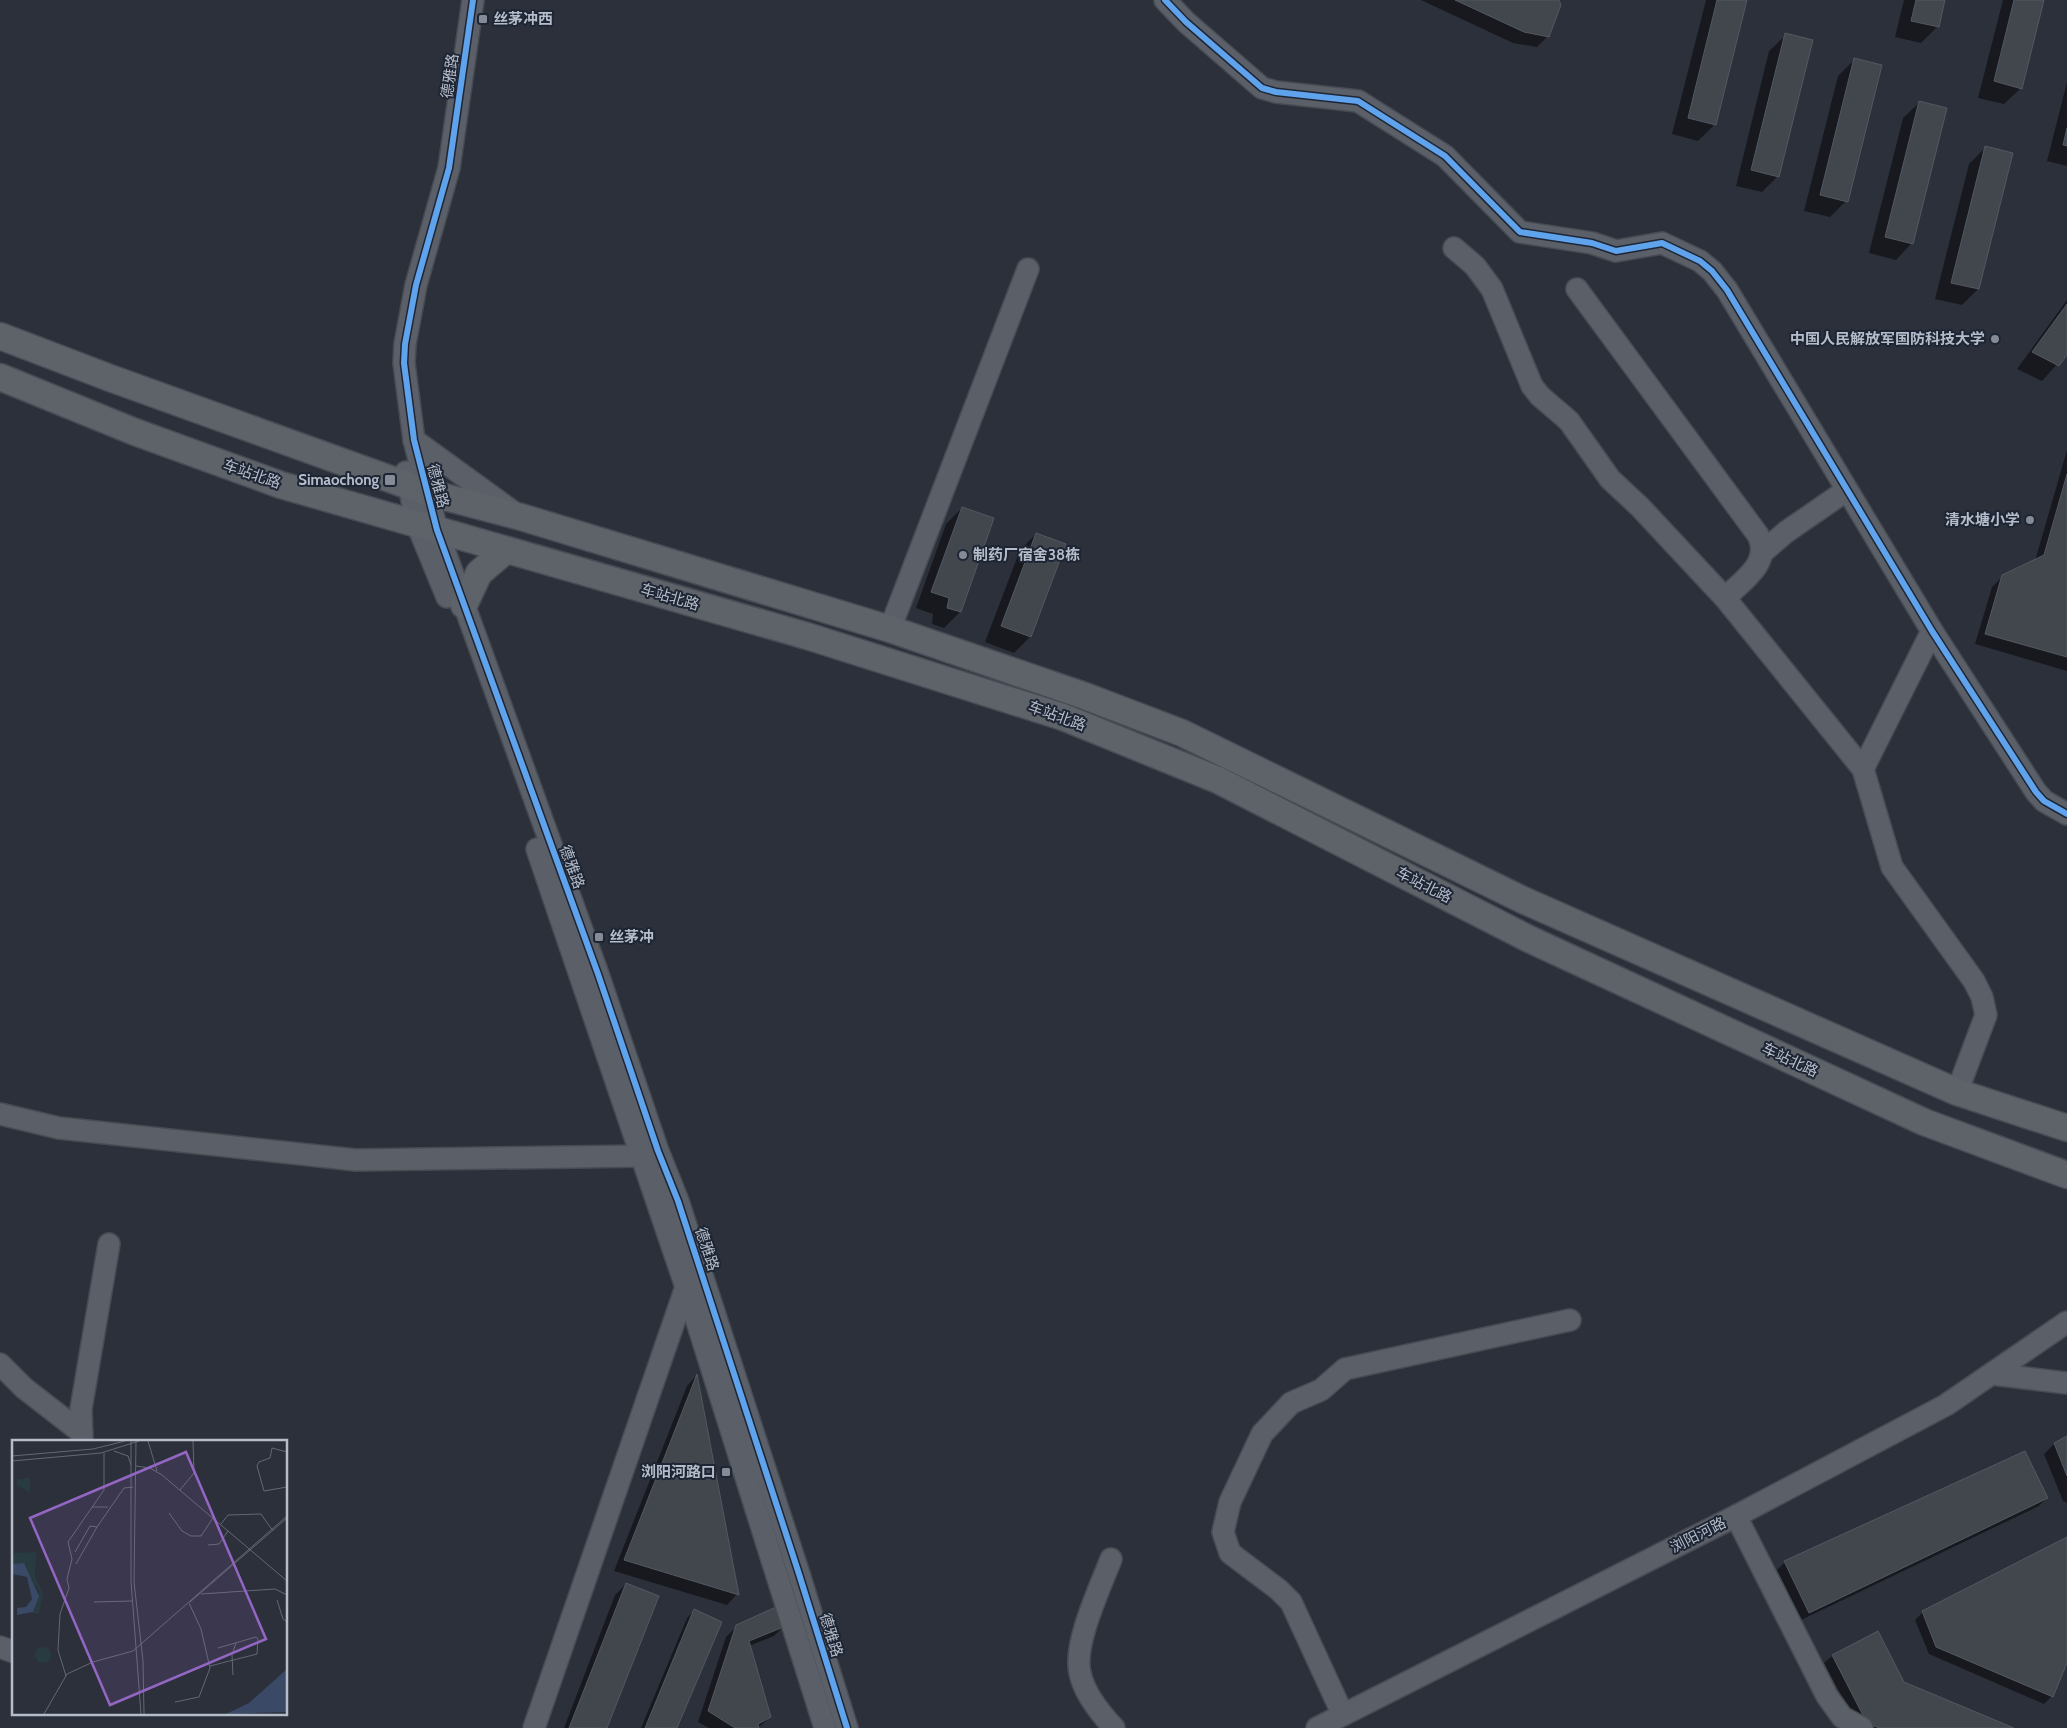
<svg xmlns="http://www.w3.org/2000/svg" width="2067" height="1728" viewBox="0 0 2067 1728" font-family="Cabin,'Noto Sans SC',sans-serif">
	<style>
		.shadow { fill: #0007 }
		.building { fill: #42474e; stroke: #535861 }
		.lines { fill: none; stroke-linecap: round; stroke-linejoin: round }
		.minor-casing { stroke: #474b52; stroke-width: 24 }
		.major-casing { stroke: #464b54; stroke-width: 29 }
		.minor { stroke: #5b5f68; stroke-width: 21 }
		.major { stroke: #5e6269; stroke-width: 26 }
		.cycleway-casing { stroke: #1e2635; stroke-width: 9 }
		.cycleway { stroke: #60a3ed; stroke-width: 6 }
		.poi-dot { fill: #858c98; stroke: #1e2635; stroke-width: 2 }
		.labels { text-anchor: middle; stroke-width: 4; stroke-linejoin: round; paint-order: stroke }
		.poi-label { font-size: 15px; font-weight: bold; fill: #b6bdca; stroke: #1e2635; text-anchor: end }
		.street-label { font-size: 15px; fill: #b6bdca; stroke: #1e2635 }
		.inset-road { fill: none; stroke: #636874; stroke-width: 1 }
		.view { fill: #9366c3; fill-opacity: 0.15; stroke: #9366c3; stroke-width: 2.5 }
		.inset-edge { fill: none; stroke: #b6bdca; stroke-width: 2.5 }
	</style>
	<rect width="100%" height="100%" fill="#2b303a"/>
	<!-- shadow -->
	<g class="shadow">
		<path d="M1421,0H1557L1548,36L1537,47L1513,43Z"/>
		<path d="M1706,0H1746L1715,124L1698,141L1672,134Z"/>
		<path d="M1904,0H1944L1937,27L1921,43L1895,37Z"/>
		<path d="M2003,0H2043L2021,88L2004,104L1978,98Z"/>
		<path d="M1786,35L1778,176L1762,192L1736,186L1769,51Z"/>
		<path d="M1854,60L1846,201L1830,217L1804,211L1838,76Z"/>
		<path d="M2067,82V166L2047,161Z"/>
		<path d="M1920,102L1912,243L1896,260L1869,253L1903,118Z"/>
		<path d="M1986,147L2011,154L1978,289L1962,305L1935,299L1969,164Z"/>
		<path d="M2067,300V353L2042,381L2017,369Z"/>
		<path d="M2067,450V671L1975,644L1992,587L2003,576L2035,561Z"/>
		<path d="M962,508L960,612L944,628L932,624L933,614L916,608L946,524Z"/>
		<path d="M1036,534L1030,637L1014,653L985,642L1020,550Z"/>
		<path d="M696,1376L737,1594L727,1605L614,1571L687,1386Z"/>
		<path d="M2067,1437V1503L2063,1501L2044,1454L2054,1444Z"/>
		<path d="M2047,1498L2039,1506L1801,1620L1777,1570L1785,1562Z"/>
		<path d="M2067,1539V1660L2052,1696L2044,1704L1929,1654L1915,1620L1923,1612Z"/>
		<path d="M626,1584L605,1728H564L615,1595Z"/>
		<path d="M694,1611L676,1728H641L687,1618Z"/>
		<path d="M737,1626H784L774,1636L749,1646L770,1717L758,1728H709L698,1722L726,1637Z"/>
		<path d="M1877,1633L1903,1683L2011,1728H1858L1824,1663L1832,1656Z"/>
	</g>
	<!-- building -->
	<g class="building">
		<path d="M1455,0H1559L1561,5L1549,37L1524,32Z"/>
		<path d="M1717,0H1747L1716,125L1688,118Z"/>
		<path d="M1916,0H1945L1939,27L1911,21Z"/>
		<path d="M2014,0H2044L2022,89L1994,81Z"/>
		<path d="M1785,33L1813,40L1779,177L1751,170Z"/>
		<path d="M1854,58L1882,65L1848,202L1820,195Z"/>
		<path d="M1919,101L1947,108L1913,244L1885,237Z"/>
		<path d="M2067,128V146L2063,145Z"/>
		<path d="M1985,146L2013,153L1979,289L1951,283Z"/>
		<path d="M2067,304V355L2059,366L2032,352Z"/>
		<path d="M2067,474V657L1985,634L2002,575L2044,555Z"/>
		<path d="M962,507L994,518L961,612L947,608L949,598L931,592Z"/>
		<path d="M1036,533L1066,544L1031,637L1001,626Z"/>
		<path d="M697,1374L739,1595L624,1560Z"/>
		<path d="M2067,1436V1476L2054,1443Z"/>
		<path d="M2025,1451L2048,1498L1809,1613L1784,1561Z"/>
		<path d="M2067,1537V1663L2053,1697L1936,1647L1922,1611Z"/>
		<path d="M626,1583L659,1596L607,1728H569Z"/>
		<path d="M776,1607L786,1626L749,1641L771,1717L758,1724L759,1728H735L708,1711L736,1625Z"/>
		<path d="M694,1609L722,1622L677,1728H645Z"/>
		<path d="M1878,1631L1904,1682L2014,1728H1879L1867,1723L1832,1655Z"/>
	</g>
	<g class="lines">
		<!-- minor casing -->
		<g class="minor-casing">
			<g id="minor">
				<path d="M473,0L449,168L416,285L405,344L404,363L414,440L437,530L598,974L658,1151L678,1201L799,1574L847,1728"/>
				<path d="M1165,0L1186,22L1262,88L1276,92L1358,101L1445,156L1520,232L1592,243L1616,251L1662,243L1700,261L1712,271L1727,290L1932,631L2036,792L2044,801L2067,814"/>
				<path d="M1454,248L1475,266L1492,289L1532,386L1540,396L1569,421L1610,479L1640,507L1725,598"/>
				<path d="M1577,289L1758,535C1772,563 1743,580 1725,598L1863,769L1892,867L1974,981L1982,997L1986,1015L1957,1092"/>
				<path d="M414,440L512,511"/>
				<path d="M406,472L417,524L447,597"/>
				<path d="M1764,551L1786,532L1847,490"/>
				<path d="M890,629L1028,269"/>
				<path d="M1863,769L1932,631"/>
				<path d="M537,849L686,1287L825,1728"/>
				<path d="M0,1114L59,1128L356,1160L642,1156"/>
				<path d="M0,1364L24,1388L82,1433"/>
				<path d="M1992,1374L2067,1383"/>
				<path d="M82,1442L81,1409L109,1244"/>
				<path d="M1736,1516L1827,1696L1842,1717L1862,1728"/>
				<path d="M1111,1559C1100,1588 1073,1644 1080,1673C1084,1693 1100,1713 1114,1728"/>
				<path d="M0,1647L14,1652"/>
				<path d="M1343,1715L1291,1602L1279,1590L1230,1553L1223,1532L1230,1502L1262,1434L1291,1403L1321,1390L1345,1369L1570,1320"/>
				<path d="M534,1728L686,1287"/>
				<path d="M1317,1728L1736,1516L1946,1405L2067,1322"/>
			</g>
		</g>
		<!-- major casing -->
		<g class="major-casing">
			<g id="major">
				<path d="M0,336L110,378L426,492L521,517L890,629L1085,696L1182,733L1523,900L1957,1092L2067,1128"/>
				<path d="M0,377L135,432L281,485L807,636L1063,717L1218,780L1529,939L1924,1122L2067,1175"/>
				<path d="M464,605L479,573L506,550"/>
			</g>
		</g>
		<!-- minor -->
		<use href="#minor" class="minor"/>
		<!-- major -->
		<use href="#major" class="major"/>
		<!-- cycleway casing -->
		<g class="cycleway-casing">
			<g id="cycleway">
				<path d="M473,0L449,168L416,285L405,344L404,363L414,440L437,530L598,974L658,1151L678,1201L799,1574L847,1728"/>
				<path d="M1165,0L1186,22L1262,88L1276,92L1358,101L1445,156L1520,232L1592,243L1616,251L1662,243L1700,261L1712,271L1727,290L1932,631L2036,792L2044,801L2067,814"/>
			</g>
		</g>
		<!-- cycleway -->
		<use href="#cycleway" class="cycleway"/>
	</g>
	<!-- markers -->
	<g class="poi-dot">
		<rect x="478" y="14" width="10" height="10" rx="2.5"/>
		<circle cx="1995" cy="339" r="5"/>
		<rect x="384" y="474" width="12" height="12" rx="2.5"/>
		<circle cx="2030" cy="520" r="5"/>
		<circle cx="963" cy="555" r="5"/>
		<rect x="594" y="932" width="10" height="10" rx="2.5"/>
		<rect x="721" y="1467" width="10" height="10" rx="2.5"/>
	</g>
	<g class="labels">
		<!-- poi labels -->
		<g class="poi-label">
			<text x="493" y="24" text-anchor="start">丝茅冲西</text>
			<text x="1985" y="344">中国人民解放军国防科技大学</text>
			<text x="379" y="485">Simaochong</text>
			<text x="2020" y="525">清水塘小学</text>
			<text x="973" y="560" text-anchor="start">制药厂宿舍38栋</text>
			<text x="609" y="942" text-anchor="start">丝茅冲</text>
			<text x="716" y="1477">浏阳河路口</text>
		</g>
		<!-- street labels -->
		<g class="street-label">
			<text transform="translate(450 76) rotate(-82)" y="5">德雅路</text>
			<text transform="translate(252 474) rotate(19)" y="5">车站北路</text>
			<text transform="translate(438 486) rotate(75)" y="5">德雅路</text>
			<text transform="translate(670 597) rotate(16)" y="5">车站北路</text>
			<text transform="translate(1057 716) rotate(20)" y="5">车站北路</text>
			<text transform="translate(572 867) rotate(70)" y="5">德雅路</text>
			<text transform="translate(1424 885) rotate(27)" y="5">车站北路</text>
			<text transform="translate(1790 1060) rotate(25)" y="5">车站北路</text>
			<text transform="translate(707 1249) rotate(72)" y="5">德雅路</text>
			<text transform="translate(1698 1535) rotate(-27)" y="5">浏阳河路</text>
			<text transform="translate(831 1635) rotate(73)" y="5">德雅路</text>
		</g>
	</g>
	<!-- overview -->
	<g transform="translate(12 1440)">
		<rect width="275" height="275" fill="#2b303a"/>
		<path d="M18,38V53L5,45V39ZM24,112L23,136L31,153L27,174L20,173L27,151L17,137L14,125L0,124V113ZM23 215a8 8 0 1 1 16 0a8 8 0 1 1-16 0Z" fill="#283b40"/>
		<path d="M12,123L27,156L21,172L5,175V168L14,167L20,159L15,137L0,134V124ZM275,229V272L214,274L237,263Z" fill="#3a4965"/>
		<path class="inset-road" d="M119,1V141L129,274M124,1L122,142L131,221L132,274M136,1L145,31M102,11L116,16L119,25M275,12L260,8L258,18L247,22L245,26L252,51L275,47M0,16L81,9L113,1M0,21L89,13L127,1M124,26L138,28L150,35L275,141M168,50L182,33L181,1M80,67H96M157,73L170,91L179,96H189L201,78M209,84L216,75L249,74L261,91M196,105L207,104L216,91M63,112L78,86L85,87L112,48L121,47M64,124L85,87M189,154L263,149L275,155M265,160L271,179L275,182M82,162L120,161M178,162L275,78M198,226L245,214L246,199L244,197L206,208M221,235L220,215L224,203M54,236L46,210L48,174L57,148L55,139L60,119L56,102L92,50V13M163,262L187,257L198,228L189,189L177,163M32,274L55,234L81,222L121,211L275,76"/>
		<path class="view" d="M174,12L254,199L98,265L18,78Z"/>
		<rect width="275" height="275" class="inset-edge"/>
	</g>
</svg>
